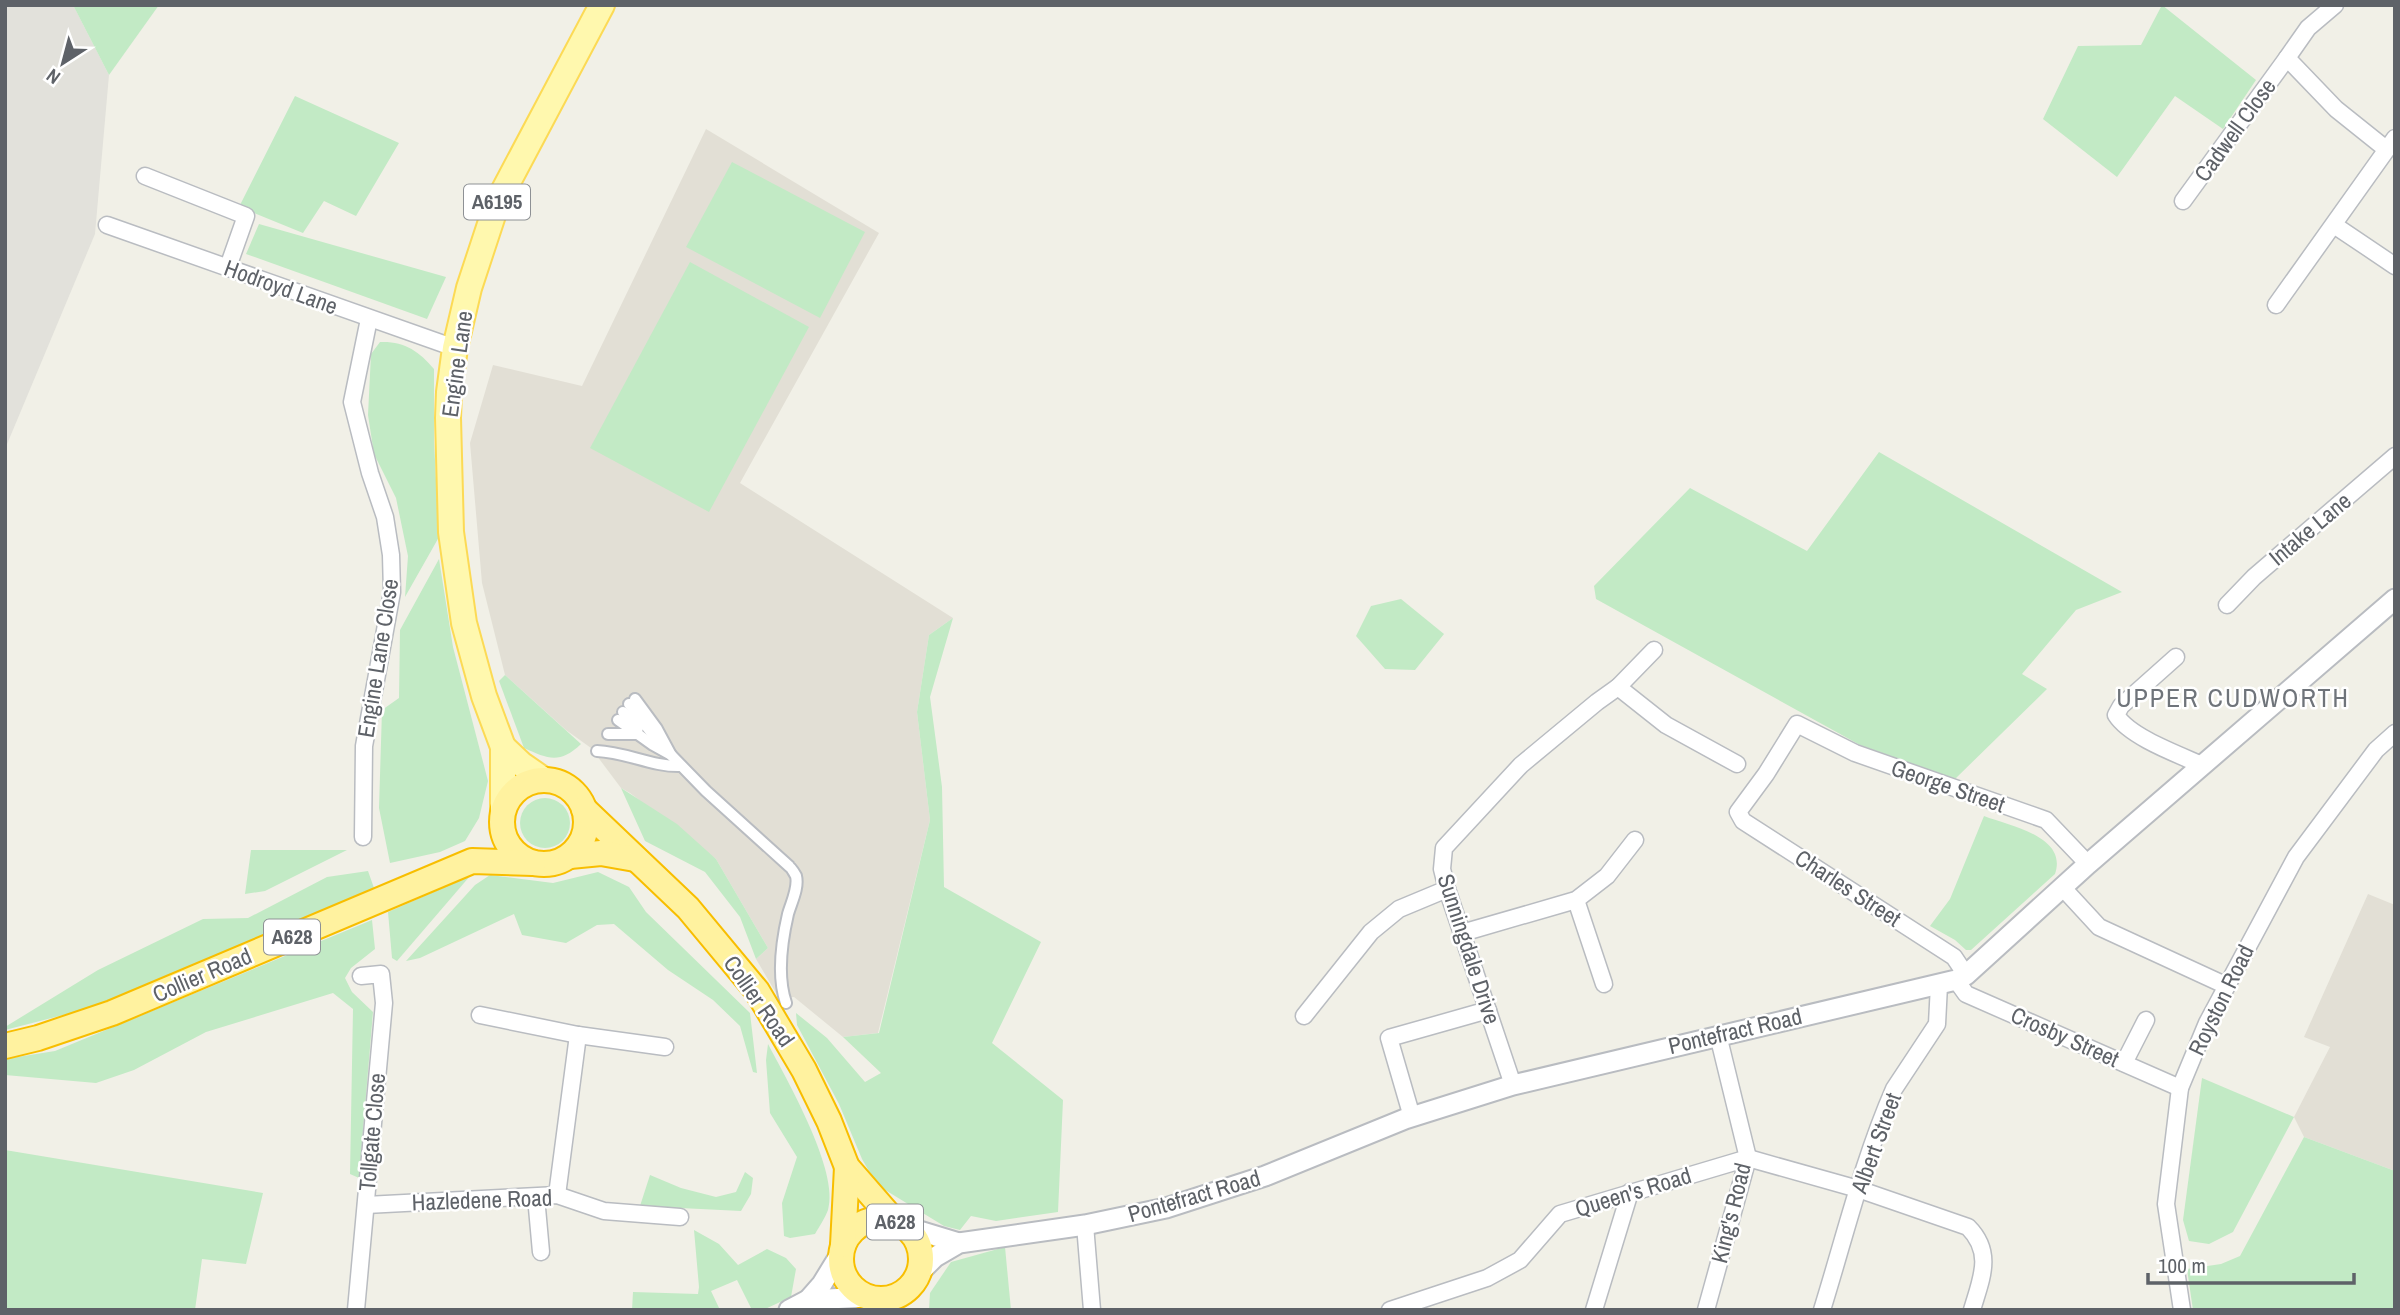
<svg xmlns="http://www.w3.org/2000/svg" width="2400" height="1315" viewBox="0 0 2400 1315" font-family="'Archivo Narrow',sans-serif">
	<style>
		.industrial { fill: #e2e1db }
		.education { fill: #e2dfd5 }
		.green { fill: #c2eac5 }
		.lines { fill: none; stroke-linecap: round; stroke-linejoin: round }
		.pedestrian-casing { stroke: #b9bcc1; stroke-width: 14 }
		.minor-casing { stroke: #b9bcc1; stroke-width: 19 }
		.tertiary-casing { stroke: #b9bcc1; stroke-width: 23 }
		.primary-casing { stroke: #fcda55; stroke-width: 28 }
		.trunk-casing { stroke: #f8be00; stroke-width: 28 }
		.pedestrian { stroke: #fff; stroke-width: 10 }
		.minor { stroke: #fff; stroke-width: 16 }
		.tertiary { stroke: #fff; stroke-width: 19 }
		.primary { stroke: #fff8ae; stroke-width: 24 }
		.trunk { stroke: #fff29f; stroke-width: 24 }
		.labels { text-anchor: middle; stroke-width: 5; stroke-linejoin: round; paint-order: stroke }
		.shield { fill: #fff; stroke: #8e9195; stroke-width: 2 }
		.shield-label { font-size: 21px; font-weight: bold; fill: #5e6268 }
		.street-label { font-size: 23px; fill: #5e6268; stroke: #fff }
		.quarter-label { font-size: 26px; letter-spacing: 2px; fill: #6f747a; stroke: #fff }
	</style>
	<rect width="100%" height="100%" fill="#f1f0e7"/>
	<!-- industrial -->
	<path class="industrial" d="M5,5H73L109,75L95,234L5,449Z"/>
	<!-- education -->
	<g class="education">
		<path d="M706,129L879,233L740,483L953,618L929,635L917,712L930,820L878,1033L843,1037L794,997L779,998L756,959L768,948L716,859L630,793L621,788L591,748L566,730L505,675L482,583L470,443L493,365L582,386Z"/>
		<path d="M2368,894L2395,905V1171L2304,1137L2294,1117L2330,1047L2304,1037Z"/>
	</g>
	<!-- green -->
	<g class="green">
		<path d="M73,5H159L109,75Z"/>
		<path d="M2162,5L2256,80L2223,129L2175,96L2117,177L2043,119L2078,46L2141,45Z"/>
		<path d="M295,96L399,143L356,216L324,201L303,233L239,207Z"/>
		<path d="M732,162L865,232L820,318L686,247Z"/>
		<path d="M259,224L446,277L427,319L246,254Z"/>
		<path d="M690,262L809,327L709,512L590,448Z"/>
		<path d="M380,342C404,341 419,351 434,369V442L439,537L405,597L408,556L396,498L374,454L368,415L371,354Z"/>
		<path d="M1879,452L2122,592L2076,610L2022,674L2047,689L1955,779L1860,745L1596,599L1594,586L1690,488L1807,551Z"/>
		<path d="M439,559L453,647L488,781L479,818L465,841L440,852L390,863L379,808L382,710L399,698L400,630Z"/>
		<path d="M1401,599L1444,634L1415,670L1385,669L1356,636L1371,606Z"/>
		<path d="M953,618L930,697L942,787L944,887L1041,942L992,1043L1063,1100L1058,1212L996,1221L971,1216L960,1230L944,1226L877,1185L862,1159L839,1104L797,1025L796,1013L827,1038L865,1082L881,1073L843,1037L879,1033L930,820L917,712L929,635Z"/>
		<path d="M505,675L581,744C560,764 548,759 524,748L499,681Z"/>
		<path d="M621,788L677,824L716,859L768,948L756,959L740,917L705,872L645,841Z"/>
		<circle cx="545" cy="823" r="25"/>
		<path d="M1984,816C2010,826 2068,836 2055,874L1971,950H1966L1955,940L1930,926L1950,899Z"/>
		<path d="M251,850H347L265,891L245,894Z"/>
		<path d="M368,871L374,888L110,1003L5,1030V1027L98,970L203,919L248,918L327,877Z"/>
		<path d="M598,872L629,887L646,912L750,1013L757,1073L753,1072L740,1026L713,1000L668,970L614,924L597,925L566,943L522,935L514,914L420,958L406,961L475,885L490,875L553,883Z"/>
		<path d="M470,876L397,961L392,958L388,912Z"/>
		<path d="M372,920L375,949L351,968L345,978L352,992L373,1012L359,1178L350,1174L353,1009L333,993L206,1032L134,1070L96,1083L5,1075V1059L55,1051Z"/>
		<path d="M768,1044C787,1080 840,1172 828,1210C825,1218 819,1227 815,1234L790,1238L784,1236L782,1203L797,1157L770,1113L766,1060Z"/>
		<path d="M2202,1078L2294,1117L2233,1232L2209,1244L2189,1241L2183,1220Z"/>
		<path d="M2304,1137L2395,1171V1310H2193L2187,1269L2221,1264L2240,1256Z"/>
		<path d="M5,1150L263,1193L246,1264L202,1259L195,1310H5Z"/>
		<path d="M745,1172L753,1178L751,1194L741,1211L640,1206L650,1175L681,1188L716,1197L736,1192Z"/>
		<path d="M694,1230L719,1244L738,1265L767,1249L786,1258L796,1269L791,1297L763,1310H752L737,1280L711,1291L720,1310H632L633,1292L698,1294L699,1287Z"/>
		<path d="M1005,1247L1011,1310H929L930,1293L951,1262Z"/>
	</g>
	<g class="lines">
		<!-- pedestrian casing -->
		<g class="pedestrian-casing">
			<g id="pedestrian">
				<path d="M635,699L657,729L671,755"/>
				<path d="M629,704L657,740"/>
				<path d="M623,712L638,728"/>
				<path d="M618,720L653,745L671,755L706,791L790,867C791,867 796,876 796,876C799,888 791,903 788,914C782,940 777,977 786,1003"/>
				<path d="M608,734H638"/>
				<path d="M597,751C626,752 652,767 681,766"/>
			</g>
		</g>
		<!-- minor casing -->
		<g class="minor-casing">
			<g id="minor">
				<path d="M2335,5L2308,28L2287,58L2336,109L2386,149"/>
				<path d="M145,176L246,216L228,267"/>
				<path d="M2183,201L2287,58"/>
				<path d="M107,225L455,348"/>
				<path d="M2334,225L2395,266"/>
				<path d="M2276,305L2395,138"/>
				<path d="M2227,605L2254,577L2395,456"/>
				<path d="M2176,657L2121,706L2116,715C2130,737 2177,754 2202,765"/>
				<path d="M1618,687L1666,725L1737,764"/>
				<path d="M363,837L364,746L392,592L391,555L385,517L370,473L352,402L369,319"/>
				<path d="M2063,888L2099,927L2227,986"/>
				<path d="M1576,900L1604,984"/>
				<path d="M1462,933L1576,900L1607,876L1635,840"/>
				<path d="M1966,975L1954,957L1743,821L1738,812L1766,774L1797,724L1855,753L2046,820L2088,864"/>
				<path d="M1956,980L1966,994L2180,1088"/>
				<path d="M480,1015L578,1035L665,1047"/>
				<path d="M1304,1016L1371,932L1399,909L1447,889"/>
				<path d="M2124,1063L2146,1020"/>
				<path d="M1513,1085L1447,889L1442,869L1444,848L1521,765L1597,702L1618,687L1654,650"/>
				<path d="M1412,1117L1389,1038L1488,1010"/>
				<path d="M557,1195L578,1035"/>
				<path d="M536,1197L541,1252"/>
				<path d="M366,1205L557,1195L604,1211L680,1217"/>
				<path d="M1085,1225L1092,1310"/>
				<path d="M356,1310L384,1003L381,974L361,976"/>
				<path d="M1390,1310L1487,1278L1520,1260L1560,1214L1748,1158L1858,1189L1968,1227C1994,1253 1981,1279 1972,1310"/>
				<path d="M1594,1310L1630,1192"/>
				<path d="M1706,1310L1748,1158L1718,1035"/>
				<path d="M1822,1310C1845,1236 1863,1160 1894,1089L1937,1024L1939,985"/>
				<path d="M2182,1310L2166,1204L2180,1088L2207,1023L2296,857L2376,750L2395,733"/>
			</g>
		</g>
		<!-- tertiary casing -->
		<g class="tertiary-casing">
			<g id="tertiary">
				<path d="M903,1226L959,1243"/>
				<path d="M919,1273L935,1257L959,1243L1085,1225L1166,1208L1265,1176L1405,1119L1513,1085L1956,980L1966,975L2088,864L2395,599"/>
				<path d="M808,1300L822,1284L841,1253"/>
				<path d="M789,1310L808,1300L868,1297"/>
			</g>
		</g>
		<!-- primary casing -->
		<g class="primary-casing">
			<g id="primary">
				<path d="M503,747L521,764L544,780"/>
				<path d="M503,810V747L484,696L464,623L451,532L448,418L449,392L455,348L469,288L497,203L602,5"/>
			</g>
		</g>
		<!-- trunk casing -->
		<g class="trunk-casing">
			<g id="trunk">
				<circle cx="544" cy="822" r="42"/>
				<path d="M584,809L688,908L757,991L804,1070L829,1121L847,1167L894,1221"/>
				<path d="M570,856L601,853L635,859"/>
				<path d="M5,1046L38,1038L112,1013L472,861L533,863"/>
				<circle cx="881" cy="1259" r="40"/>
				<path d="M843,1245L847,1167"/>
			</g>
		</g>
		<!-- pedestrian -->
		<use href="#pedestrian" class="pedestrian"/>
		<!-- minor -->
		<use href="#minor" class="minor"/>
		<!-- tertiary -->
		<use href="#tertiary" class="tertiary"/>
		<!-- primary -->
		<use href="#primary" class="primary"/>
		<!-- trunk -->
		<use href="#trunk" class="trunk"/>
	</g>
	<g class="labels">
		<!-- shield labels -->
		<g class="shield">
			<rect x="464" y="184.5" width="66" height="35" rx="5"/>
			<rect x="264" y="919.5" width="56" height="35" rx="5"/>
			<rect x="867" y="1204.5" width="56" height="35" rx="5"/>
		</g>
		<g class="shield-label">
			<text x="497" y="209">A6195</text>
			<text x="292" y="944">A628</text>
			<text x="895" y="1229">A628</text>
		</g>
		<!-- street labels -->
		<g class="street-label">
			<text transform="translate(2235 130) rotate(-54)" y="8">Cadwell Close</text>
			<text transform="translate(281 287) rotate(20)" y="8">Hodroyd Lane</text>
			<text transform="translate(457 364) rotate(-82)" y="8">Engine Lane</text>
			<text transform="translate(2310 529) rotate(-40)" y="8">Intake Lane</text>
			<text transform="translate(378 658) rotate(-81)" y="8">Engine Lane Close</text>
			<text transform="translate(1948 786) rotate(19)" y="8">George Street</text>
			<text transform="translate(1848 888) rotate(33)" y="8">Charles Street</text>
			<text transform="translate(1469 949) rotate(72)" y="8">Sunningdale Drive</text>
			<text transform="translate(202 975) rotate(-23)" y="8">Collier Road</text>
			<text transform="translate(2221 1000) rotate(-64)" y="8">Royston Road</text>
			<text transform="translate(759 1001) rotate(55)" y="8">Collier Road</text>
			<text transform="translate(1735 1031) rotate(-13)" y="8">Pontefract Road</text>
			<text transform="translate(2065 1037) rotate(24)" y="8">Crosby Street</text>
			<text transform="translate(372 1132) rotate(-85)" y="8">Tollgate Close</text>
			<text transform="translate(1876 1143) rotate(-70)" y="8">Albert Street</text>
			<text transform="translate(1633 1192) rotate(-17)" y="8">Queen's Road</text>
			<text transform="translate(1194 1196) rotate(-16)" y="8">Pontefract Road</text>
			<text transform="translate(482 1200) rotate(-2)" y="8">Hazledene Road</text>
			<text transform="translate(1731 1213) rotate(-76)" y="8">King's Road</text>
		</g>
		<!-- quarter labels -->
		<g class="quarter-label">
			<text x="2233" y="707">UPPER CUDWORTH</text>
		</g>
	</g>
	<!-- border -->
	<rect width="2400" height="1315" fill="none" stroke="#5e6268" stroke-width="14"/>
	<!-- north arrow -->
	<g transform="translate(63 63) rotate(216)" stroke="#ffffff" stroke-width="5" paint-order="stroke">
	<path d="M0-5L12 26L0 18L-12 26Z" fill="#5e6268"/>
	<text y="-10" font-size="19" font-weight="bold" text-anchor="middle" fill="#5e6268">N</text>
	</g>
	<!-- scale -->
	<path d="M2148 1273v10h206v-10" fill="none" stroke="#5e6268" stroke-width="3.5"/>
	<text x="2158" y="1273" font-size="21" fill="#5e6268" stroke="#ffffff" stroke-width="5" paint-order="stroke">100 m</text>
</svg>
